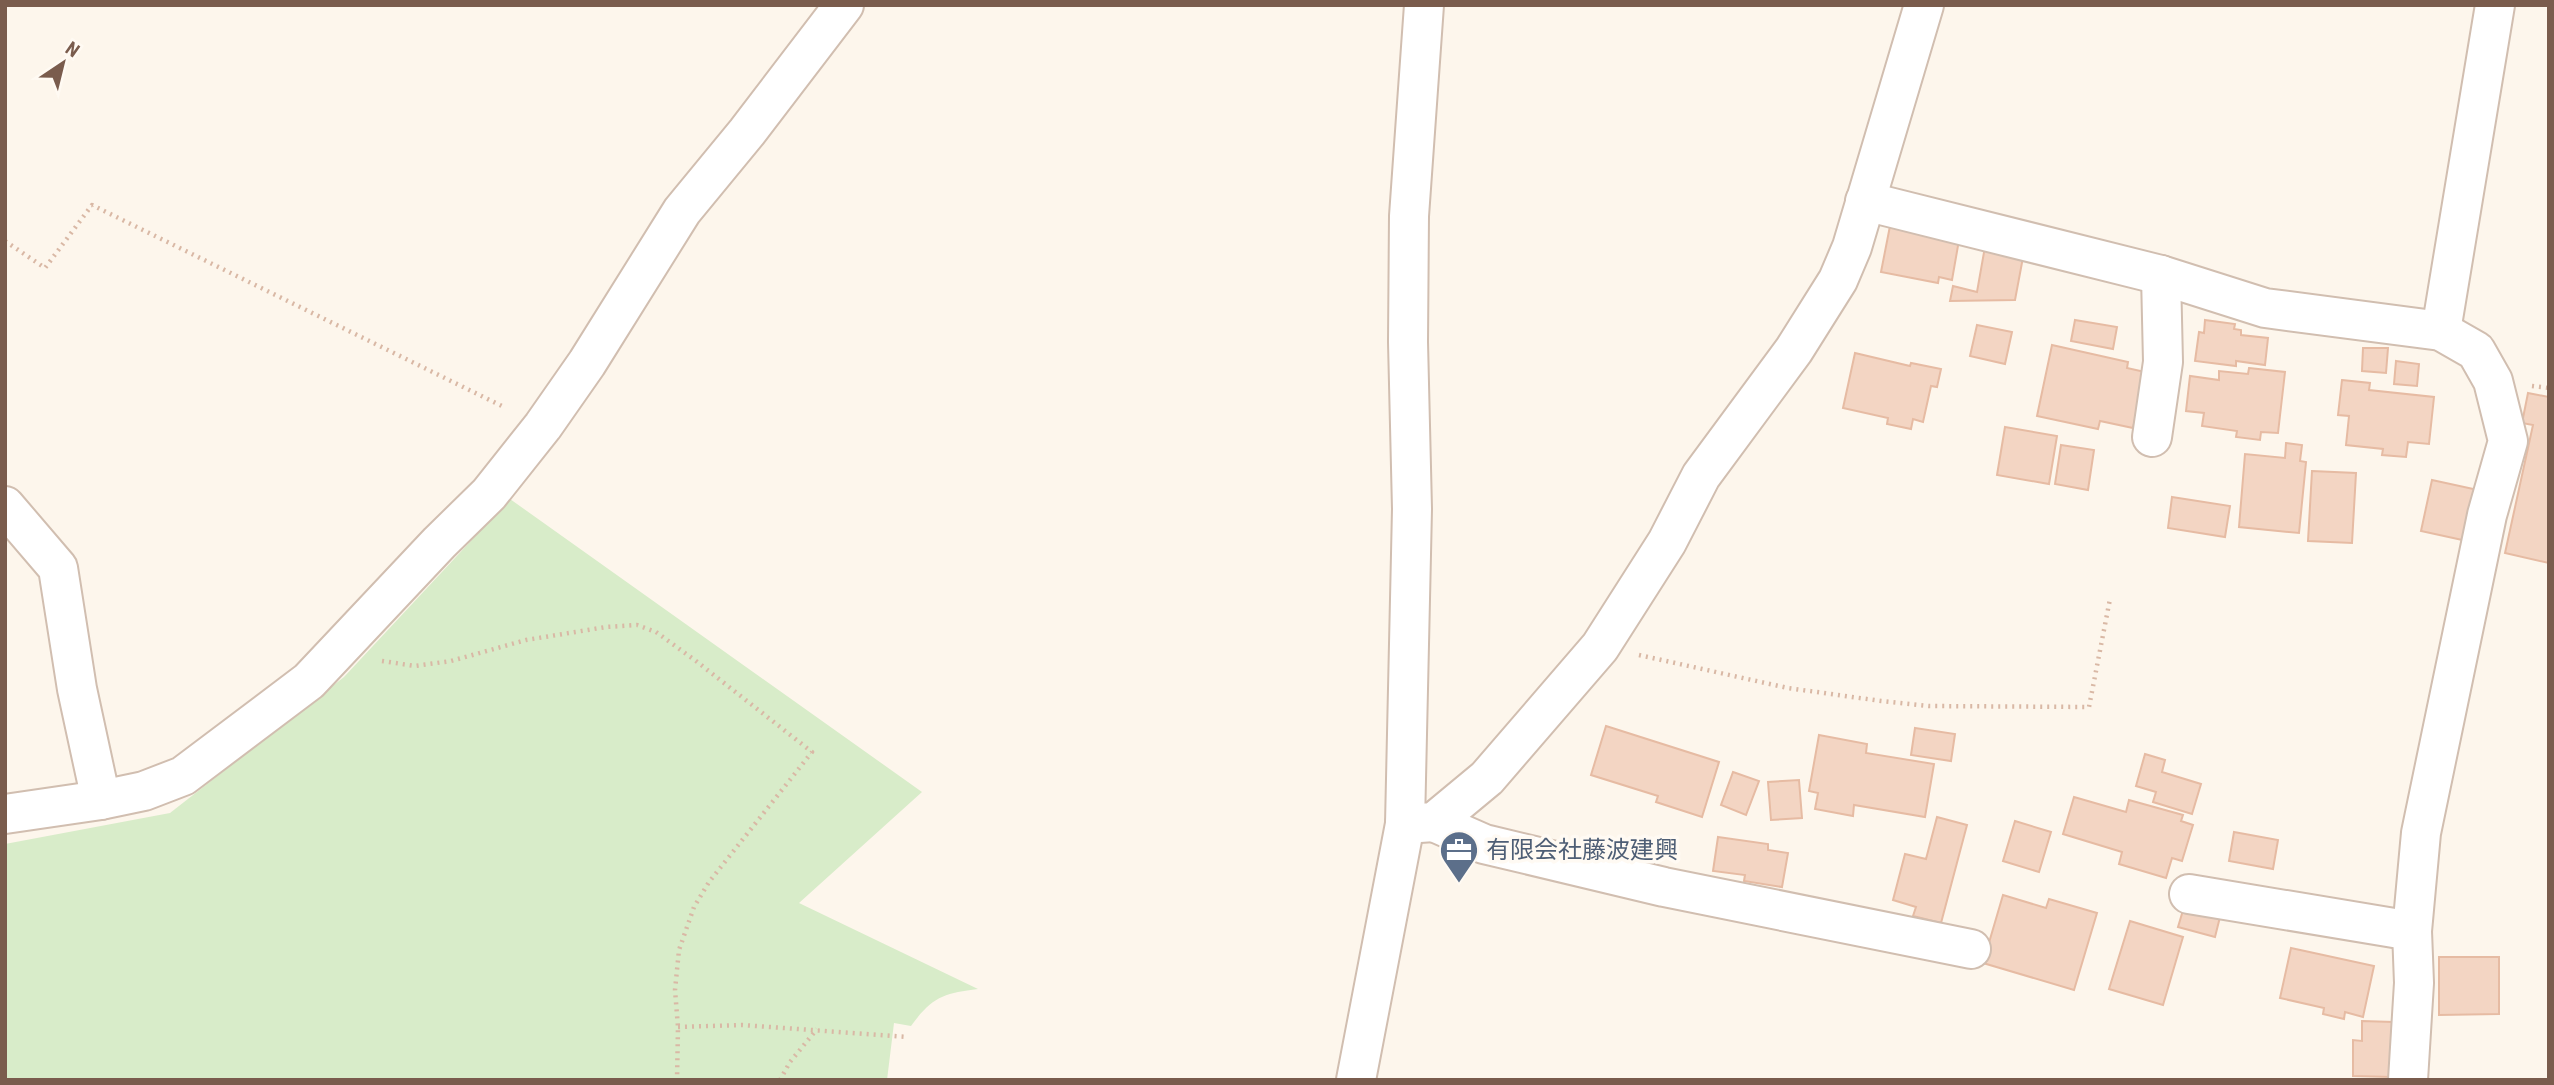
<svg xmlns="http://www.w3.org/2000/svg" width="2554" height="1085" viewBox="0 0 2554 1085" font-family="'Roboto Condensed','Noto Sans JP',sans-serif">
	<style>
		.green { fill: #d8ecc9 }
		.building { fill: #f3d5c3; stroke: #e6bba3; stroke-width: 2 }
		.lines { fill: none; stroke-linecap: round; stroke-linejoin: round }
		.minor-casing { stroke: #d1beb0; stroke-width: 42 }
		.path { stroke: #d9b8a5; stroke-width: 4.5; stroke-dasharray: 2 5; stroke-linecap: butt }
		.minor { stroke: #fff; stroke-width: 38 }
		.labels { text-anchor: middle; stroke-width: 7; stroke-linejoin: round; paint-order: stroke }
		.service-label { font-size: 24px; fill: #4e5e75; stroke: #fffaf3; text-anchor: start }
	</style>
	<rect width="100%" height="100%" fill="#fdf6ec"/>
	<!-- green -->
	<path class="green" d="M510,499L922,792L799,903L978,989C944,993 932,997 911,1026L894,1023L887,1080H5V844L170,813L344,677Z"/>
	<!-- building -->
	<g class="building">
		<path d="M1890,226L1959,240L1952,280L1939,277L1938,283L1881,272Z"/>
		<path d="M1986,241L2024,252L2015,300L1950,301L1953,286L1977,292Z"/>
		<path d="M2075,320L2117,327L2113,349L2071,341Z"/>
		<path d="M2205,320L2235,324L2234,329L2241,330V335L2268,338L2265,365L2236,361V366L2195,361L2199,332L2204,333Z"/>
		<path d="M1977,325L2012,332L2005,364L1970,356Z"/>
		<path d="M2052,345L2128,362L2127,368L2145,372L2133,428L2100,421L2098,429L2037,416Z"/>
		<path d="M2363,348H2388L2386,373L2362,371Z"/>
		<path d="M1855,353L1910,366L1911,363L1941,369L1937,387L1931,386L1923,422L1913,419L1911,429L1887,424L1888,418L1843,408Z"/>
		<path d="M2396,361L2419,364L2417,386L2394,384Z"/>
		<path d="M2249,368L2285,372L2278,433L2261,432L2260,440L2236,437L2237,431L2202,426L2204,413L2186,411L2190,376L2219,380V371L2248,374Z"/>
		<path d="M2342,380L2370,383L2369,390L2434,397L2429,444L2408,442L2406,457L2382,455L2383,449L2346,445L2349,416L2338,415Z"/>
		<path d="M2528,393L2549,397V563L2505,553L2533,425L2522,423Z"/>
		<path d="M2005,427L2057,436L2049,484L1997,475Z"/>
		<path d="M2286,443L2302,445L2300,461L2306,462L2299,533L2239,527L2245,454L2285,458Z"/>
		<path d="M2061,445L2094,450L2088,490L2055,484Z"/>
		<path d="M2312,471L2356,473L2352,543L2308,541Z"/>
		<path d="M2432,480L2478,490L2467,541L2421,531Z"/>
		<path d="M2172,497L2230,506L2225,537L2168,528Z"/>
		<path d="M1606,726L1719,762L1702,817L1656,802L1658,796L1591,775Z"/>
		<path d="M1915,728L1955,734L1951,761L1911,755Z"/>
		<path d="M1819,735L1867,744L1866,753L1934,764L1925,817L1854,805L1853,816L1815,809L1818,793L1809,791Z"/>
		<path d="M2145,754L2165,760L2162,772L2201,784L2192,814L2153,802L2156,792L2136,786Z"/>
		<path d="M1733,772L1759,781L1746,815L1721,805Z"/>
		<path d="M1799,780L1802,818L1771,820L1768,782Z"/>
		<path d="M2074,797L2126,812L2129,800L2183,815L2181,821L2193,825L2182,861L2172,858L2166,878L2119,864L2122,852L2063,834Z"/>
		<path d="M1937,817L1967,825L1941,923L1913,916L1916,907L1893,900L1905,854L1926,859Z"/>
		<path d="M2015,821L2051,832L2039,872L2003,861Z"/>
		<path d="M2234,832L2278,840L2273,869L2229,861Z"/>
		<path d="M1718,837L1768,844V850L1788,853L1782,887L1744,881L1745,875L1713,871Z"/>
		<path d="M2003,895L2046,908L2049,899L2097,913L2074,990L1983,963Z"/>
		<path d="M2184,907L2220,917L2215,937L2178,927Z"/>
		<path d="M2130,921L2183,937L2163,1005L2109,989Z"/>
		<path d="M2291,948L2374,966L2363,1017L2345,1012L2344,1019L2323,1014L2324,1008L2280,998Z"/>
		<path d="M2439,957H2499V1014L2439,1015Z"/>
		<path d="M2362,1021L2393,1022L2391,1077L2353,1076V1040L2362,1041Z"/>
	</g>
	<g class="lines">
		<!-- minor casing -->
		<g class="minor-casing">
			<g id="minor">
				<path d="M1865,201L2161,275L2265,308L2441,331L2476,351L2493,381L2508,441L2487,515L2421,833L2412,931L2414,983L2408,1080"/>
				<path d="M2441,331L2495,5"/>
				<path d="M2152,437L2163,362L2161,275"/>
				<path d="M5,506L58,568L77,689L101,800"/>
				<path d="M5,814L101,800L144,791L183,776L309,681L439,543L489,494L543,426L587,363L682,211L747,132L844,5"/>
				<path d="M1434,822L1484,844L1664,887L1971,949"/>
				<path d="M1405,824L1434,822L1487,778L1600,647L1667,542L1701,476L1794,350L1838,280L1852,247L1924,5"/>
				<path d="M2189,894L2412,931"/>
				<path d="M1356,1080L1405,824L1412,509L1408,342L1409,216L1424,5"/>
			</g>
		</g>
		<!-- path -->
		<g class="path">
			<path d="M5,241L45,268L92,205L506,408"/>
			<path d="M2532,386L2549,388"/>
			<path d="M1639,655L1788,688L1881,701L1929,706L2089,707L2110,599"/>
			<path d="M382,661L415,666L451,661L526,640L606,627L637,625L656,632L696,661L812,752L709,882L694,907L679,950L675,990L678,1027L677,1080"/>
			<path d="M678,1027L742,1025L908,1037"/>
			<path d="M780,1080L790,1062L817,1029"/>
		</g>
		<!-- minor -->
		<use href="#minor" class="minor"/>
	</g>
	<!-- icons -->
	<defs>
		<g id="office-pin" transform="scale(2.0125)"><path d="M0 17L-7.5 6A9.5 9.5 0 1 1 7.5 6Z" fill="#5c6f8a" stroke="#fffaf3"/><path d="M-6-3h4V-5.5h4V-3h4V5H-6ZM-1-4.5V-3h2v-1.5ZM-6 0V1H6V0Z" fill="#fff"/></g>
	</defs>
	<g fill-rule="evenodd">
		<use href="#office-pin" x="1459" y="850"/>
	</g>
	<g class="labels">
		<!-- service labels -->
		<g class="service-label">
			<text x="1486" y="858">有限会社藤波建興</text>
		</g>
	</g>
	<!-- border -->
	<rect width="2554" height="1085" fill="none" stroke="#7a5c4d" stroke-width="14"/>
	<!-- north arrow -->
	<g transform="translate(63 63) rotate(35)" stroke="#fffaf3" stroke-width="5" paint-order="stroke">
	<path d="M0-5L12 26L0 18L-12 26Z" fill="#7a5c4d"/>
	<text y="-10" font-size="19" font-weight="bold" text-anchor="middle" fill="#7a5c4d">N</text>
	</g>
</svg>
